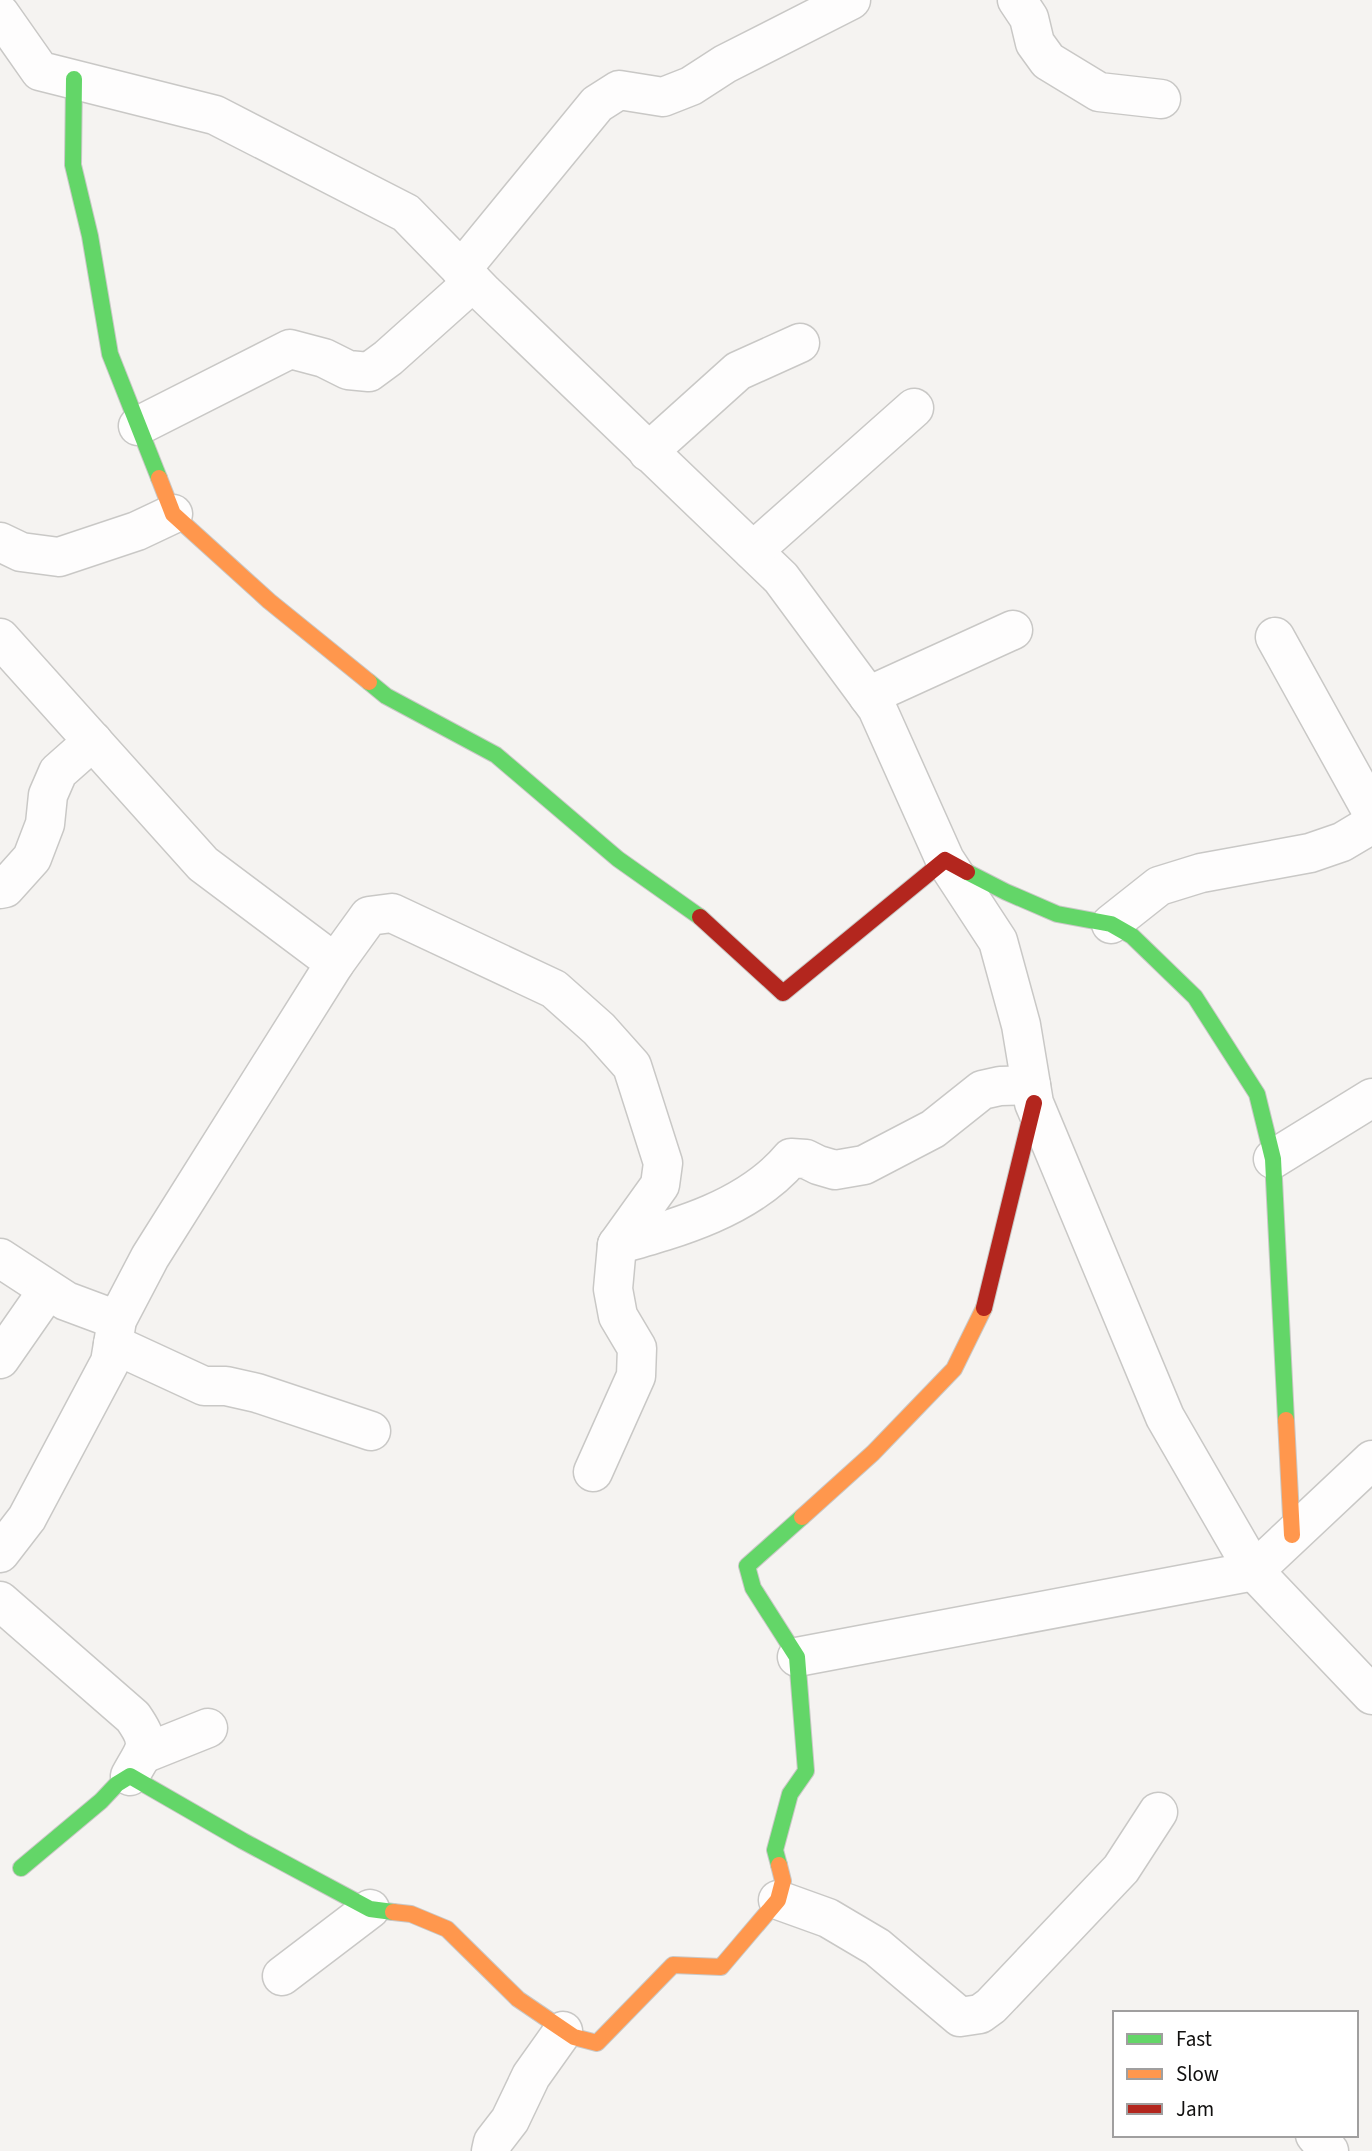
<svg xmlns="http://www.w3.org/2000/svg" width="1372" height="2151" viewBox="0 0 1372 2151" font-family="'Source Sans 3',sans-serif">
	<style>
		.lines { fill: none; stroke-linecap: round; stroke-linejoin: round }
		.street-casing { stroke: #c9c8c6; stroke-width: 41 }
		.fast-casing { stroke: #c9c8c6; stroke-width: 18 }
		.slow-casing { stroke: #c9c8c6; stroke-width: 18 }
		.jam-casing { stroke: #c9c8c6; stroke-width: 18 }
		.street { stroke: #fefdfd; stroke-width: 38 }
		.fast { stroke: #63d668; stroke-width: 16 }
		.slow { stroke: #ff974d; stroke-width: 16 }
		.jam { stroke: #b3261e; stroke-width: 16 }
	</style>
	<rect width="100%" height="100%" fill="#f5f3f1"/>
	<g class="lines">
		<!-- street casing -->
		<g class="street-casing">
			<g id="street">
				<path d="M1017,0L1029,18L1035,43L1048,61L1099,92L1161,99"/>
				<path d="M0,14L40,71L215,115L406,213L484,293L781,578L877,708L945,860L998,941L1021,1025L1034,1103L1165,1417L1254,1571L1372,1695"/>
				<path d="M461,270L597,104L619,90L663,97L691,86L725,64L851,0"/>
				<path d="M138,426L290,349L324,358L348,370L369,372L388,358L473,282"/>
				<path d="M648,452L738,371L800,343"/>
				<path d="M0,542L21,552L59,557L137,531L173,514"/>
				<path d="M753,551L914,408"/>
				<path d="M1275,637L1372,812"/>
				<path d="M0,638L203,864L335,963L150,1257L117,1320L110,1362L27,1518L0,1553"/>
				<path d="M868,696L1013,630"/>
				<path d="M0,889L5,888L32,858L45,824L48,795L58,772L93,741"/>
				<path d="M1111,924L1159,886L1201,873L1310,853L1342,842L1372,824"/>
				<path d="M335,963L369,916L392,913L554,989L599,1029L632,1066L663,1163L660,1185L617,1245L613,1289L618,1316L637,1348L636,1376L593,1472"/>
				<path d="M1273,1159L1372,1098"/>
				<path d="M617,1245C678,1228 749,1208 791,1158L806,1159L818,1165L835,1170L864,1165L933,1129L982,1090L1000,1086L1031,1085"/>
				<path d="M0,1258L66,1301L117,1320"/>
				<path d="M113,1344L204,1386H226L257,1393L371,1431"/>
				<path d="M0,1359L48,1290"/>
				<path d="M0,1601L133,1717C153,1746 145,1748 130,1776"/>
				<path d="M797,1657L1254,1571L1372,1460"/>
				<path d="M143,1754L208,1728"/>
				<path d="M778,1900L828,1918L877,1947L960,2017L980,2014L991,2006L1121,1869L1158,1812"/>
				<path d="M282,1976L370,1909"/>
				<path d="M1315,2135L1329,2151"/>
				<path d="M491,2151L493,2142L510,2120L531,2076L563,2031"/>
			</g>
		</g>
		<!-- fast casing -->
		<g class="fast-casing">
			<g id="fast">
				<path d="M74,79L73,165L90,236L110,354L159,478"/>
				<path d="M369,682L386,696L496,755L618,859L700,917"/>
				<path d="M967,872L1006,892L1057,914L1111,924L1132,936L1195,997L1257,1094L1273,1159L1286,1420"/>
				<path d="M779,1865L775,1850L790,1794L806,1771L797,1657L753,1588L747,1566L802,1517"/>
				<path d="M21,1868L101,1801L117,1784L130,1776L243,1841L370,1909L393,1912"/>
			</g>
		</g>
		<!-- slow casing -->
		<g class="slow-casing">
			<g id="slow">
				<path d="M159,478L173,514L269,601L369,682"/>
				<path d="M1286,1420L1292,1535"/>
				<path d="M802,1517L873,1453L954,1369L984,1308"/>
				<path d="M393,1912L411,1914L447,1929L518,1999L574,2037L597,2043L673,1965L721,1967L778,1900L783,1881L779,1865"/>
			</g>
		</g>
		<!-- jam casing -->
		<g class="jam-casing">
			<g id="jam">
				<path d="M700,917L783,993L945,860L967,872"/>
				<path d="M984,1308L1034,1103"/>
			</g>
		</g>
		<!-- street -->
		<use href="#street" class="street"/>
		<!-- fast -->
		<use href="#fast" class="fast"/>
		<!-- slow -->
		<use href="#slow" class="slow"/>
		<!-- jam -->
		<use href="#jam" class="jam"/>
	</g>
	<!-- legend -->
	<rect x="1113" y="2011" width="245" height="126" fill="#ffffff" stroke="#a09f9f" stroke-width="2"/>
	<rect x="1127" y="2034" width="35" height="10" fill="#63d668" stroke="#a09f9f" stroke-width="2"/>
	<text x="1176" y="2046" font-size="21" fill="#11100f">Fast</text>
	<rect x="1127" y="2069" width="35" height="10" fill="#ff974d" stroke="#a09f9f" stroke-width="2"/>
	<text x="1176" y="2081" font-size="21" fill="#11100f">Slow</text>
	<rect x="1127" y="2104" width="35" height="10" fill="#b3261e" stroke="#a09f9f" stroke-width="2"/>
	<text x="1176" y="2116" font-size="21" fill="#11100f">Jam</text>
</svg>
